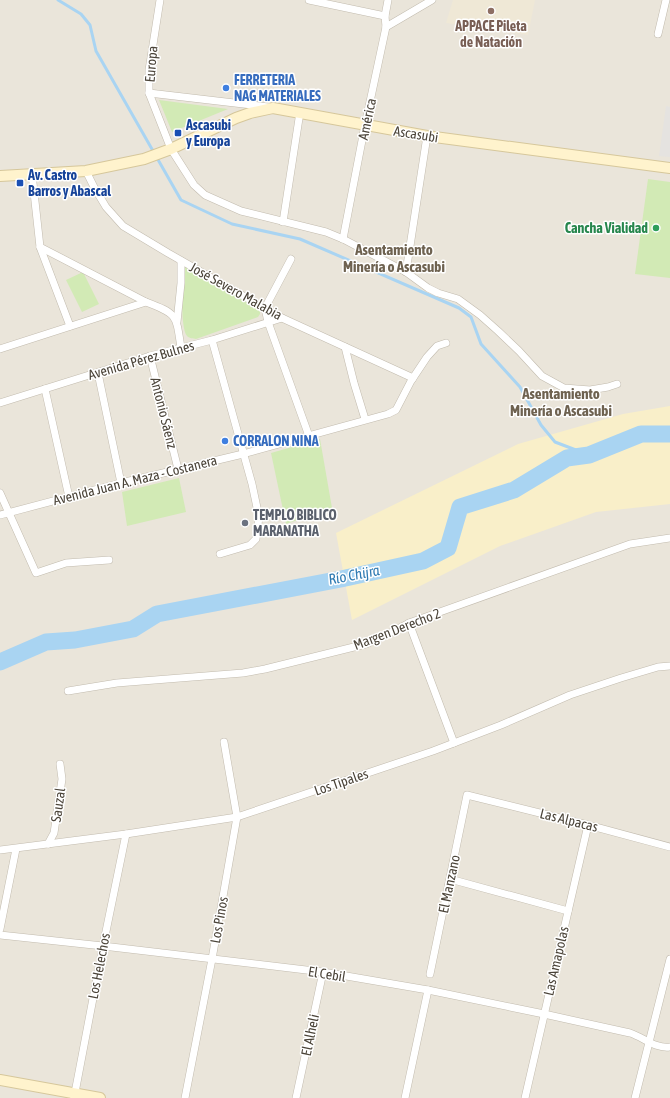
<svg xmlns="http://www.w3.org/2000/svg" width="670" height="1098" viewBox="0 0 670 1098" font-family="'Asap Condensed',sans-serif">
	<style>
		.residential { fill: #eae5da }
		.education { fill: #efe8d6 }
		.green { fill: #d2eab5 }
		.sand { fill: #f9efc9 }
		.parking { fill: #e5e3e0 }
		.lines { fill: none; stroke-linecap: round; stroke-linejoin: round }
		.stream { stroke: #a9d4f2; stroke-width: 3 }
		.river { stroke: #a9d4f2; stroke-width: 17 }
		.street-casing { stroke: #c2bbae; stroke-width: 8 }
		.secondary-casing { stroke: #d6c79b; stroke-width: 12 }
		.street { stroke: #fff; stroke-width: 7 }
		.secondary { stroke: #fff3cd; stroke-width: 10 }
		.education-dot { fill: #8d6e63; stroke: #fff; stroke-width: 1.5 }
		.shop-dot { fill: #3f7fe0; stroke: #fff; stroke-width: 1.5 }
		.transit-dot { fill: #1a4fb4; stroke: #fff; stroke-width: 1.5 }
		.leisure-dot { fill: #2e9e5b; stroke: #fff; stroke-width: 1.5 }
		.worship-dot { fill: #6b7280; stroke: #fff; stroke-width: 1.5 }
		.labels { text-anchor: middle; stroke-width: 3; stroke-linejoin: round; paint-order: stroke }
		.education-label { font-size: 14px; font-weight: bold; fill: #785e54; stroke: #fff }
		.street-label { font-size: 14px; fill: #4b4439; stroke: #fff }
		.shop-label { font-size: 14px; font-weight: bold; fill: #366cbe; stroke: #fff; text-anchor: start }
		.transit-label { font-size: 14px; font-weight: bold; fill: #164399; stroke: #fff; text-anchor: start }
		.leisure-label { font-size: 14px; font-weight: bold; fill: #27864d; stroke: #fff; text-anchor: end }
		.worship-label { font-size: 14px; font-weight: bold; fill: #5b616d; stroke: #fff; text-anchor: start }
		.neighbourhood-label { font-size: 15px; font-weight: bold; fill: #6e6250; stroke: #fff }
		.water-label { font-size: 15px; font-style: italic; fill: #2e7ab2; stroke: #fff }
	</style>
	<rect width="100%" height="100%" fill="#f6f3ec"/>
	<!-- residential -->
	<rect class="residential" x="0" y="0" width="670" height="1098"/>
	<!-- education -->
	<path class="education" d="M453,0H535L528,35L446,23Z"/>
	<!-- green -->
	<g class="green">
		<path d="M159,100L228,109L172,132Z"/>
		<path d="M648,179L670,182V278L635,274Z"/>
		<path d="M184,267H187L257,307L260,311V314L258,317L196,339C193,338 190,339 187,336C180,328 182,279 184,267Z"/>
		<path d="M83,272L99,304L82,312L66,280Z"/>
		<path d="M320,439L332,508L286,524L271,453Z"/>
		<path d="M179,478L186,512L127,526L122,492Z"/>
	</g>
	<!-- sand -->
	<path class="sand" d="M670,406V504L596,512L500,546L352,620L336,533L518,444L623,414Z"/>
	<!-- parking -->
	<path class="parking" d="M666,106L670,107V157L659,156Z"/>
	<g class="lines">
		<!-- stream -->
		<path class="stream" d="M58,0L81,14L90,25L96,51L181,200L232,224L300,239L459,308L471,317L481,344L520,387L541,425L555,442L589,455"/>
		<!-- river -->
		<path class="river" d="M0,662L46,642L75,640L133,629L157,614L341,579L423,561L448,548L460,507L514,490L567,458L589,455L641,434H670"/>
		<!-- street casing -->
		<g class="street-casing">
			<g id="street">
				<path d="M160,0L149,70V93L171,149L194,185L205,195L241,211L326,232L343,239L406,272L428,288L438,293L458,299L480,315L498,331L519,351L542,376L564,388L590,390L608,387L617,384"/>
				<path d="M309,0L385,16"/>
				<path d="M386,27L432,0"/>
				<path d="M658,34L666,0"/>
				<path d="M149,93L268,107"/>
				<path d="M86,171L94,187L106,207L123,226L168,253L282,318L413,378"/>
				<path d="M32,174L40,247L70,326"/>
				<path d="M283,222L300,112"/>
				<path d="M343,239L365,125L386,27L385,16L388,0"/>
				<path d="M291,259L265,308L268,322L309,436"/>
				<path d="M406,272L427,136"/>
				<path d="M146,302C178,314 176,315 181,348"/>
				<path d="M177,322L181,283V261"/>
				<path d="M212,340L252,484L259,517L256,539L250,545L220,554"/>
				<path d="M345,347L354,383L365,419"/>
				<path d="M0,349L146,302L40,247"/>
				<path d="M150,356L178,469"/>
				<path d="M98,373L121,483"/>
				<path d="M45,389L69,497"/>
				<path d="M0,403L150,356L212,340L282,318"/>
				<path d="M0,493L36,573L66,563L109,560"/>
				<path d="M0,515L121,483L243,454L388,414L396,410L411,381L427,357L437,346L446,343"/>
				<path d="M409,623L454,743"/>
				<path d="M68,691L117,683L243,673L265,669L366,644L390,633L409,623L630,544L670,538"/>
				<path d="M48,844L54,833L62,779L60,764"/>
				<path d="M0,850L126,834L237,817L433,751L501,725L570,695L621,678L658,667L670,666"/>
				<path d="M450,879L568,911"/>
				<path d="M0,929L16,849"/>
				<path d="M0,935L103,946L323,972L428,990L544,1014L630,1033C643,1037 655,1049 670,1047"/>
				<path d="M430,974L467,795L588,825L670,847"/>
				<path d="M74,1098L103,946L126,834"/>
				<path d="M185,1098L212,959L237,817L224,742"/>
				<path d="M296,1098L323,972"/>
				<path d="M405,1098L428,990"/>
				<path d="M525,1098L588,825"/>
				<path d="M635,1098L670,959"/>
			</g>
		</g>
		<!-- secondary casing -->
		<g class="secondary-casing">
			<g id="secondary">
				<path d="M0,176L86,171L144,159L171,149L236,118L250,113L273,108L427,136L670,168"/>
				<path d="M0,1080L100,1098"/>
			</g>
		</g>
		<!-- street -->
		<use href="#street" class="street"/>
		<!-- secondary -->
		<use href="#secondary" class="secondary"/>
	</g>
	<!-- markers -->
	<circle class="education-dot" cx="491" cy="11" r="4"/>
	<g class="shop-dot">
		<circle cx="226" cy="88" r="4"/>
		<circle cx="225" cy="441" r="4"/>
	</g>
	<g class="transit-dot">
		<rect x="174" y="129" width="8" height="8" rx="2"/>
		<rect x="16" y="179" width="8" height="8" rx="2"/>
	</g>
	<circle class="leisure-dot" cx="656" cy="228" r="4"/>
	<circle class="worship-dot" cx="245" cy="523" r="4"/>
	<g class="labels">
		<!-- education labels -->
		<g class="education-label">
			<text x="491" y="31">APPACE Pileta<tspan x="491" dy="16">de Natación</tspan></text>
		</g>
		<!-- street labels -->
		<g class="street-label">
			<text transform="translate(151 64) rotate(-85)" y="5">Europa</text>
			<text transform="translate(367 119) rotate(-78)" y="5">América</text>
			<text transform="translate(416 134) rotate(9)" y="5">Ascasubi</text>
			<text transform="translate(236 291) rotate(29)" y="5">José Severo Malabia</text>
			<text transform="translate(141 360) rotate(-16)" y="5">Avenida Pérez Bulnes</text>
			<text transform="translate(164 413) rotate(76)" y="5">Antonio Sáenz</text>
			<text transform="translate(135 480) rotate(-14)" y="5">Avenida Juan A. Maza - Costanera</text>
			<text transform="translate(397 629) rotate(-21)" y="5">Margen Derecho 2</text>
			<text transform="translate(341 782) rotate(-19)" y="5">Los Tipales</text>
			<text transform="translate(58 805) rotate(-82)" y="5">Sauzal</text>
			<text transform="translate(569 820) rotate(14)" y="5">Las Alpacas</text>
			<text transform="translate(449 884) rotate(-78)" y="5">El Manzano</text>
			<text transform="translate(219 920) rotate(-80)" y="5">Los Pinos</text>
			<text transform="translate(556 961) rotate(-77)" y="5">Las Amapolas</text>
			<text transform="translate(99 966) rotate(-79)" y="5">Los Helechos</text>
			<text transform="translate(327 974) rotate(9)" y="5">El Cebil</text>
			<text transform="translate(310 1035) rotate(-78)" y="5">El Alheli</text>
		</g>
		<!-- shop labels -->
		<g class="shop-label">
			<text x="234" y="85">FERRETERIA<tspan x="234" dy="16">NAG MATERIALES</tspan></text>
			<text x="233" y="446">CORRALON NINA</text>
		</g>
		<!-- transit labels -->
		<g class="transit-label">
			<text x="186" y="130">Ascasubi<tspan x="186" dy="16">y Europa</tspan></text>
			<text x="28" y="180">Av. Castro<tspan x="28" dy="16">Barros y Abascal</tspan></text>
		</g>
		<!-- leisure labels -->
		<g class="leisure-label">
			<text x="648" y="233">Cancha Vialidad</text>
		</g>
		<!-- worship labels -->
		<g class="worship-label">
			<text x="253" y="520">TEMPLO BIBLICO<tspan x="253" dy="16">MARANATHA</tspan></text>
		</g>
		<!-- neighbourhood labels -->
		<g class="neighbourhood-label">
			<text x="394" y="255">Asentamiento<tspan x="394" dy="17">Minería o Ascasubi</tspan></text>
			<text x="561" y="399">Asentamiento<tspan x="561" dy="17">Minería o Ascasubi</tspan></text>
		</g>
		<!-- water labels -->
		<g class="water-label">
			<text transform="translate(354 575) rotate(-11)" y="5">Río Chijra</text>
		</g>
	</g>
</svg>
